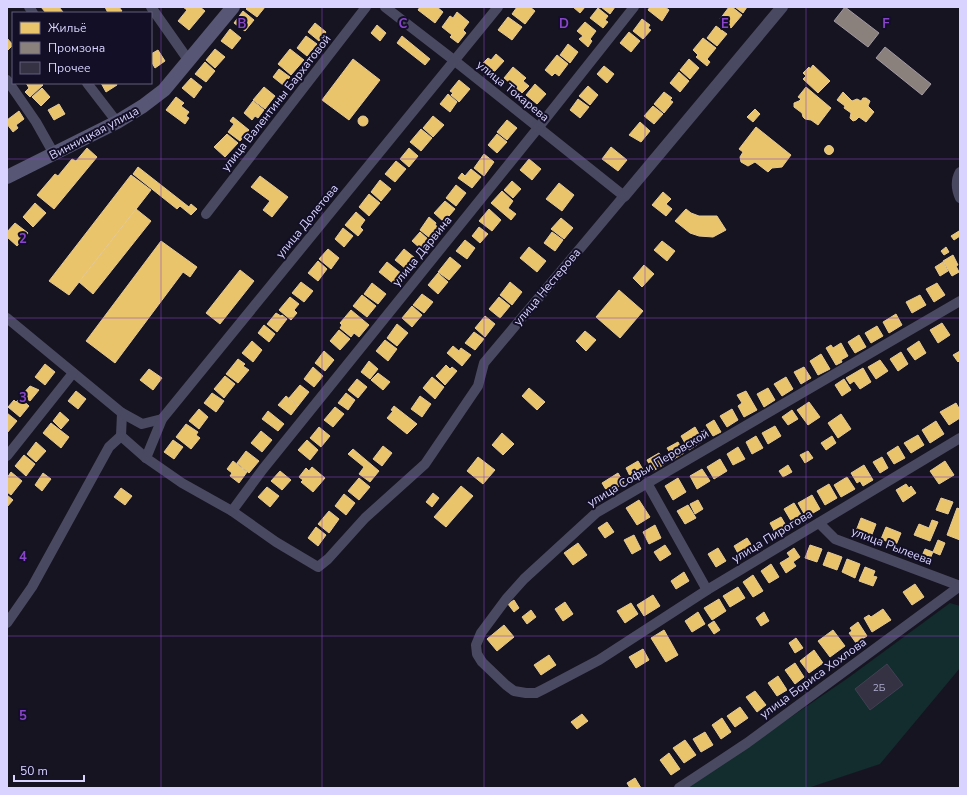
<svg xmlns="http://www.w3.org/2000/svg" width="967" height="795" viewBox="0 0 967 795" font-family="'Nunito Sans',sans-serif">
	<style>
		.green { fill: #132c2d }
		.homes { fill: #e9c46a; stroke: #e4c997 }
		.industry { fill: #8a817c; stroke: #a29aa3 }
		.building { fill: #343243; stroke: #433f54 }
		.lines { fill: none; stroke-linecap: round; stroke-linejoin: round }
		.minor { stroke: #4a4962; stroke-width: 10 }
		.tertiary { stroke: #4a4962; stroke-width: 12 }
		.secondary { stroke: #575674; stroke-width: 14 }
		.grid { fill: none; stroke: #8945c9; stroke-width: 1; stroke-opacity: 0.55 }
		.labels { text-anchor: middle; stroke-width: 4; stroke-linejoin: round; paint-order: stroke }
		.number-label { font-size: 10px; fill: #b0acd0 }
		.street-label { font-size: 12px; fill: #d9d4ff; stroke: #130f26 }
		.grid-label { font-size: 13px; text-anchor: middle; font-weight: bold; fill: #8945c9; stroke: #130f26; stroke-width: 4; stroke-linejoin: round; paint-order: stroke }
	</style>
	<rect width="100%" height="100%" fill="#161421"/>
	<!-- green -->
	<path class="green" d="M950,603L960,606V668L880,764L808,788H687L848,678Z"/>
	<!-- homes -->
	<g class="homes">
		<path d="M41,7H59L63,12L46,13Z"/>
		<path d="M105,7H119L122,11L119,13H108Z"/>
		<path d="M183,7H200L205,11L189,30L178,21L187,10Z"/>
		<path d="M248,7H265L257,17L246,9Z"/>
		<path d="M420,7H437L443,12L435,23L418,10Z"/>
		<path d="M517,7H530L535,11L525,24L512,14Z"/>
		<path d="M573,7H585L580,13Z"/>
		<path d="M601,7H615L610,14Z"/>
		<path d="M650,7H665L669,10L662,21L648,10Z"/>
		<path d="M729,7H732L742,15L731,28L720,19Z"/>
		<path d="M735,7H747L743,13Z"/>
		<path d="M598,8L608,16L605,20L608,22L603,28L590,18Z"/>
		<path d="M243,11L254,20L245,31L234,23Z"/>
		<path d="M457,12L469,22L463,30L466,33L458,43L450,37L452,35L442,27L450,16L453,18Z"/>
		<path d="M508,17L522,27L512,40L498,30Z"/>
		<path d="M642,19L650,25L648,28L651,30L643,39L633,31Z"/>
		<path d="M585,22L596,31L590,39L592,41L588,47L579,39L583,36L577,31Z"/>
		<path d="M315,23L326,32L319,41L308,32Z"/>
		<path d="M377,25L386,33L380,41L371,33Z"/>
		<path d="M716,26L727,34L717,46L707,38Z"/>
		<path d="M230,29L241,38L232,49L221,41Z"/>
		<path d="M629,32L640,41L631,52L620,43Z"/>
		<path d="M306,36L317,44L307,56L297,48Z"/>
		<path d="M402,36L430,59L425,65L397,43Z"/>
		<path d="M7,38L13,45L7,51Z"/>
		<path d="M703,38L716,48L707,59L710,62L707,66L696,57L698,55L693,50Z"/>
		<path d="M568,44L578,52L570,63L560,55Z"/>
		<path d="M215,49L225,57L215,68L206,60Z"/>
		<path d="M290,49L304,60L291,75L278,64Z"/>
		<path d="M158,50L165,61L155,68L151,61V54Z"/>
		<path d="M496,54L504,61L494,72L483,63L488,58L491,60Z"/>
		<path d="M557,55L568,64L559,76L555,73L552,76L545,70Z"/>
		<path d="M353,59L380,80L349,120L322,100Z"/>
		<path d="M689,59L699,68L690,79L680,70Z"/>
		<path d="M205,62L215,71L206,82L195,74Z"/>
		<path d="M813,65L830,81L818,93L803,79L806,76L803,73L809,67L810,69Z"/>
		<path d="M604,66L614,74L607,83L597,74Z"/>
		<path d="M513,67L526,78L523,81L529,86L522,93L504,78Z"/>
		<path d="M279,69L290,77L283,85L273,77Z"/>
		<path d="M679,72L689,81L680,92L670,83Z"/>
		<path d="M191,78L202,87L194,98L182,88Z"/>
		<path d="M459,80L470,89L459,102L451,95L453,93L450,91Z"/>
		<path d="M26,83H41L43,85L30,97L25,92L29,88Z"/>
		<path d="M101,83H116L117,85L106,92Z"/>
		<path d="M535,84L546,94L537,104L526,95Z"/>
		<path d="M588,86L598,95L590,105L579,96Z"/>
		<path d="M264,87L275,96L265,109L253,100Z"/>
		<path d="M806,87L831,108L818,125L811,120L805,119L803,117L802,113L794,107V103L799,101L801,99L798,97Z"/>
		<path d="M42,88L50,97L41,106L32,97Z"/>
		<path d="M664,92L672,98L670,100L673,102L664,113L654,104Z"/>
		<path d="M843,92L852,101L857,99L861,101L863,98H866L870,101L868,106L874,112L866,122L859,117L856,120L853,121L850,118L851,113L844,108L845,106L837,100Z"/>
		<path d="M448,94L457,102L450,112L440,104Z"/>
		<path d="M176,97L184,103L181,106L189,112L186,116L189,118L185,124L166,110Z"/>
		<path d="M578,99L589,107L580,118L570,110Z"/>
		<path d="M253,101L264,110L258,118L255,116L252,120L244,113Z"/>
		<path d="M59,104L65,114L54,120L48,110Z"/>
		<path d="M653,106L663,114L654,124L644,116Z"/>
		<path d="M755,109L760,114L753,122L747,117Z"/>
		<path d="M19,111L24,119L16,125L18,128L13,132L7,124V120Z"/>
		<circle cx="363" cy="121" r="5"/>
		<path d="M433,116L444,125L433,137L423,128Z"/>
		<path d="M233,117L249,130L240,141L228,132L234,124L230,121Z"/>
		<path d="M507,120L517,128L507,140L497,132Z"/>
		<path d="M640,122L650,131L641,142L629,135Z"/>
		<path d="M756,127L791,155L782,167L772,168L768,172L755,162L748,166L741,162L740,157L743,152L739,149Z"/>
		<path d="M421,129L432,138L421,151L410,142Z"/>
		<path d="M227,134L238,143L225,157L214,147Z"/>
		<path d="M497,134L507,142L497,153L488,145Z"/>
		<circle cx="829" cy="150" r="4.5"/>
		<path d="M611,147L627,160L618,171L602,159Z"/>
		<path d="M87,148L97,157L54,209L37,195L55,174L58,176L72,159L76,161Z"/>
		<path d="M409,148L418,156L409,167L400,159Z"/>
		<path d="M484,154L494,162L484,176L474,168Z"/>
		<path d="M529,159L541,169L532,180L520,170Z"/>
		<path d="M396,161L406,169L395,182L385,174Z"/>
		<path d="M138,167L189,207L191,204L197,209L191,215L180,206L177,209L133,174Z"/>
		<path d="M471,169L481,177L472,188L458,178L462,173L465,176Z"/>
		<path d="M131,175L151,190L69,295L49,281Z"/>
		<path d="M260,176L288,197L272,217L263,210L270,201L251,187Z"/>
		<path d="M380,180L391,189L381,201L371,192Z"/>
		<path d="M512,181L521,189L513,198L504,190Z"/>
		<path d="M559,183L574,195L562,211L546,199Z"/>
		<path d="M456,185L466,193L456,206L446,198Z"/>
		<path d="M502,191L513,201L508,208L516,214L511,220L491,203Z"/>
		<path d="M663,192L671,199L666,204L672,209L666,216L652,205Z"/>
		<path d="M369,194L380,203L369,216L359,207Z"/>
		<path d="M445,201L455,209L444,222L434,213Z"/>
		<path d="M35,203L46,213L33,227L23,217Z"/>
		<path d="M136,209L151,221L93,294L79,282Z"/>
		<path d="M489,209L501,220L492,231L479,221Z"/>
		<path d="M686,209L691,213L699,216H717L726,230L713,237L699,236L690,233L675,221Z"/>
		<path d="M356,212L365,220L360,227L363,230L358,236L345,225Z"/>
		<path d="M429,217L436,223L435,225L438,227L430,238L420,230Z"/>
		<path d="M561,218L573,228L564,239L551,229Z"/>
		<path d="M15,223L28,233L17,246L7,237V232Z"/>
		<path d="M479,227L488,234L480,243L472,236Z"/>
		<path d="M343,228L353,236L344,247L335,239Z"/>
		<path d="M959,231L960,236L954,240L951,236Z"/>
		<path d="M420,232L429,240L421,249L412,241Z"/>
		<path d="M552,232L563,240L555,251L544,243Z"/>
		<path d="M465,240L475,248L467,259L456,251Z"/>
		<path d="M161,241L197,267L190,277L183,272L115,363L86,341Z"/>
		<path d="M662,241L675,251L667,261L654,250Z"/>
		<path d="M529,247L546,261L537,272L520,258Z"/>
		<path d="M946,247L949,252L944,255L941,251Z"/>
		<path d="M328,249L339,258L331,269L319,259Z"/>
		<path d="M404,249L415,258L406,269L395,260Z"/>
		<path d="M953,255L958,265L956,266L959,272L952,276L943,261Z"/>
		<path d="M450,257L461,266L449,280L438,272Z"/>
		<path d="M318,261L327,269L318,281L308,273Z"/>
		<path d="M387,262L402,274L394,284L379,272Z"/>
		<path d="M943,262L948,271L940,276L935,267Z"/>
		<path d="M644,265L654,274L642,287L633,278Z"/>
		<path d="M240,270L254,281L220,324L206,313Z"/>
		<path d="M438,273L448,282L438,294L428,285Z"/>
		<path d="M301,282L313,291L304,302L292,293Z"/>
		<path d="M510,282L522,292L512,305L500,295Z"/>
		<path d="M372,283L386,294L378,304L364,294Z"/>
		<path d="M937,283L945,295L934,302L926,289Z"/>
		<path d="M619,290L643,311L620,338L596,317Z"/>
		<path d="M422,294L433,302L424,313L413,305Z"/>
		<path d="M362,295L376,306L367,317L353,306Z"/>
		<path d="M920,295L926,305L912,313L906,302Z"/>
		<path d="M290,297L299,304L294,310L297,313L291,320L279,310Z"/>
		<path d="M499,297L510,306L500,318L489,309Z"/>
		<path d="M412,306L422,315L412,327L402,318Z"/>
		<path d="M351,310L369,325L359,337L354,333L351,337L340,328L342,325L340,323Z"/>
		<path d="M276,313L281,316L282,315L287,319L277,332L267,324Z"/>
		<path d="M896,314L902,325L889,333L883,322Z"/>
		<path d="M485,316L495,324L485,337L475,328Z"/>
		<path d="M942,323L950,335L938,343L930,330Z"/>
		<path d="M397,324L408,333L397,346L387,338Z"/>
		<path d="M264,325L275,334L269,342L258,333Z"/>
		<path d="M877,326L883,336L871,343L865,333Z"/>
		<path d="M339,330L350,339L340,350L330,341Z"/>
		<path d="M585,331L596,340L586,351L576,341Z"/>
		<path d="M474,332L484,339L475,350L465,343Z"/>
		<path d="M859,335L866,347L855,353L848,342Z"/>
		<path d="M385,340L397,349L388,361L376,351Z"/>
		<path d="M252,341L262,350L253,362L242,353Z"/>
		<path d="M919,341L926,353L915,360L907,349Z"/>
		<path d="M841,343L848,356L841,360L842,362L836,365L826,348L831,345L833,348Z"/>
		<path d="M453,346L459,351L461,348L471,355L462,366L447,353Z"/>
		<path d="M324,351L334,360L325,371L315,363Z"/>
		<path d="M960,351V360L958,362L953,355Z"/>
		<path d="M901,352L908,364L898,371L890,359Z"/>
		<path d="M821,354L830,369L818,375L810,361Z"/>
		<path d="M238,359L245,364L243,366L249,370L238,383L226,374Z"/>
		<path d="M880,360L888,371L876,379L868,367Z"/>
		<path d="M369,361L378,369L370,379L361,372Z"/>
		<path d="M45,364L55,372L45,385L35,377Z"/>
		<path d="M446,365L450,369L452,367L457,371L445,385L436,376Z"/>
		<path d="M313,367L323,376L314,387L304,379Z"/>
		<path d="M804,367L811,378L801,384L794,372Z"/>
		<path d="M863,368L871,382L860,389L854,381L850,384L846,378Z"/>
		<path d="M149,369L162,378L153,390L140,380Z"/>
		<path d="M378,373L390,382L383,390L371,380Z"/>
		<path d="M225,376L235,384L224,398L214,389Z"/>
		<path d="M432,377L444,387L435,399L423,388Z"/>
		<path d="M786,377L793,389L782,396L774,384Z"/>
		<path d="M357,379L367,387L358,398L348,390Z"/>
		<path d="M844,379L851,390L842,396L835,385Z"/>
		<path d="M300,385L309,392L298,406L289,398Z"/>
		<path d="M30,386L39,390L30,401L22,395Z"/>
		<path d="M529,388L545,402L537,410L522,396Z"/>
		<path d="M768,388L775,400L764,407L757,394Z"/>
		<path d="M76,391L86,399L78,409L68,401Z"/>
		<path d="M746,391L757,410L744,417L738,406L742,403L737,395Z"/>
		<path d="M212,393L224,401L216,412L204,403Z"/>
		<path d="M346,393L355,400L348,410L338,403Z"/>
		<path d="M286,396L298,406L291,415L278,405Z"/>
		<path d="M420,396L431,404L422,417L411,409Z"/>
		<path d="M20,398L29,406L20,417L8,407L14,400L16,402Z"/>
		<path d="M809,402L820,417L808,425L797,410Z"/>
		<path d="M956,403L960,410V418L949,425L940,412Z"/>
		<path d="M394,406L417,424L407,434L387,418L393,411L391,410Z"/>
		<path d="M335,407L344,414L333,427L324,420Z"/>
		<path d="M199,409L208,417L199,429L189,421Z"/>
		<path d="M732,409L738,420L727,427L720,416Z"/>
		<path d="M792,410L798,419L788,425L782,417Z"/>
		<path d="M268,411L284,424L278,431L262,419Z"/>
		<path d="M60,412L69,420L61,429L53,421Z"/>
		<path d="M7,413L17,421L7,433Z"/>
		<path d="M841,414L851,429L838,438L828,423Z"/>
		<path d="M714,420L721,432L713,436L706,425Z"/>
		<path d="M936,421L944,434L930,443L922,430Z"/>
		<path d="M51,423L69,437L61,448L43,433Z"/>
		<path d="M186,424L198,432L196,435L200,438L191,449L176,437Z"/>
		<path d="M775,426L781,436L768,444L762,433Z"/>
		<path d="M319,427L330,436L321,447L310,438Z"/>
		<path d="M695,427L703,441L689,450L681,436Z"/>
		<path d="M261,431L272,440L262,452L251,443Z"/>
		<path d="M502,433L514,444L503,455L492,445Z"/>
		<path d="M918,435L924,445L911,453L904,443Z"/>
		<path d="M756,436L763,448L752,454L746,442Z"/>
		<path d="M832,436L836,443L826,450L821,443Z"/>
		<path d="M173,440L183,447L174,459L164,452Z"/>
		<path d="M307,440L318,450L310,460L298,450Z"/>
		<path d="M36,442L46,451L36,462L27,454Z"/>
		<path d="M678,442L684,453L674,459L667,448Z"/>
		<path d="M383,446L392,453L382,466L373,459Z"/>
		<path d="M898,446L905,458L894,464L887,453Z"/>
		<path d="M738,447L745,459L733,465L727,454Z"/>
		<path d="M353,449L379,471L370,482L359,474L364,467L348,454Z"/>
		<path d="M246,451L259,461L249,473L237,463Z"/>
		<path d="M808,451L813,458L805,463L800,455Z"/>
		<path d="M659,453L665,464L653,471L647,460Z"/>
		<path d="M24,455L35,464L26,476L15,466Z"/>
		<path d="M478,457L495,470L483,484L467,471Z"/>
		<path d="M882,457L888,468L880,473L873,462Z"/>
		<path d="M720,459L727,471L714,479L707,467Z"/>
		<path d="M233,461L247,472L239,483L230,476L232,473L227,469Z"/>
		<path d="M638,461L645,473L632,480L626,468Z"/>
		<path d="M945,461L954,475L939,484L930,471Z"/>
		<path d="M788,465L792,472L783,477L779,471Z"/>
		<path d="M864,465L873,480L863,486L860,481L857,483L851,473Z"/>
		<path d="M312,467L325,478L313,492L301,482L303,480L299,477L306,468L309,471Z"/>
		<path d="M702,469L710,481L697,489L690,476Z"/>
		<path d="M280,471L291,480L282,490L271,481Z"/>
		<path d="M11,472L22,481L11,495L7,492V478Z"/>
		<path d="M43,473L51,479L42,491L35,485Z"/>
		<path d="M618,473L624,483L608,493L602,483Z"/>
		<path d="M847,477L855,489L841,497L834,485Z"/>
		<path d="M359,478L370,487L359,500L348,491Z"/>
		<path d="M678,478L686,492L673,500L665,486Z"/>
		<path d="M829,484L837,498L825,505L817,491Z"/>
		<path d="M906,484L909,488L911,486L916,493L903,502L896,490Z"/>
		<path d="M461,486L473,496L446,527L434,517Z"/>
		<path d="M267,487L279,496L270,507L258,497Z"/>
		<path d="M121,488L132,496L125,505L114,497Z"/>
		<path d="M433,493L439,498L432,507L426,502Z"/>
		<path d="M344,494L355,503L346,515L335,506Z"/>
		<path d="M7,495L13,500L7,507Z"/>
		<path d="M812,495L820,509L806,517L798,503Z"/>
		<path d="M941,498L953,502L948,514L936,510Z"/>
		<path d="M639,500L650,517L637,525L626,508Z"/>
		<path d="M698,500L703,509L695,514L690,504Z"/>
		<path d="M794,503L803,518L793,524L784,509Z"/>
		<path d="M688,505L696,518L685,524L677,511Z"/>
		<path d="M957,508L960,509V540L947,535Z"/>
		<path d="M329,511L339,519L329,533L318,524Z"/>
		<path d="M781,517L788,529L777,536L770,523Z"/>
		<path d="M861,518L876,524L871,537L856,531Z"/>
		<path d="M932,520L938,522L930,541L914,535L919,524L929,528Z"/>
		<path d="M607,522L614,532L605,538L598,528Z"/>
		<path d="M655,525L661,538L649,544L643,532Z"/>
		<path d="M316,527L326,535L318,546L308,538Z"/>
		<path d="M886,527L901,533L896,545L881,539Z"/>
		<path d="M634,535L641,549L632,554L624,540Z"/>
		<path d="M747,538L754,549L740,557L734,546Z"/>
		<path d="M938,540L945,543L940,555L933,552Z"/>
		<path d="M578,543L587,555L573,565L564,553Z"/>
		<path d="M665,545L671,554L660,561L654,552Z"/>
		<path d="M810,545L822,549L817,562L805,558Z"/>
		<path d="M718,548L726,561L716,567L708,554Z"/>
		<path d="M794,548L800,557L793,562L796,566L786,573L780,563L790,557L787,553Z"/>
		<path d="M925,549L933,552L929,561L921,558Z"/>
		<path d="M828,552L842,557L837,570L823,565Z"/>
		<path d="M847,559L860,564L855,578L842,572Z"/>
		<path d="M771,564L779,577L769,583L761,571Z"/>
		<path d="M865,567L875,571L873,576L877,577L873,586L859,581Z"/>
		<path d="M684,572L689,581L676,589L671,581Z"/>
		<path d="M753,575L763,591L753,597L743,582Z"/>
		<path d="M915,584L924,597L912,605L903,592Z"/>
		<path d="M738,587L745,598L730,607L723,596Z"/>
		<path d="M653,595L660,606L644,616L637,605Z"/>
		<path d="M719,599L726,611L712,620L704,608Z"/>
		<path d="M514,600L519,608L514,612L508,604Z"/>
		<path d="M565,602L573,614L563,621L555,609Z"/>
		<path d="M631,603L638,614L625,623L617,611Z"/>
		<path d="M883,609L891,620L872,632L864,618L869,615L871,617Z"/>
		<path d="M531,610L536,617L527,624L522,617Z"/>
		<path d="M698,612L705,624L692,632L685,621Z"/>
		<path d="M764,612L769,621L761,626L756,618Z"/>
		<path d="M714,621L720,630L714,634L708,625Z"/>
		<path d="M858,622L867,636L856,643L849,633L852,631L850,628Z"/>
		<path d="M504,625L514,637L497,651L487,639Z"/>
		<path d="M664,630L678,655L666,662L651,638Z"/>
		<path d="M833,630L845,646L830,657L818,641Z"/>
		<path d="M796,638L803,648L795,653L789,643Z"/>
		<path d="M643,649L649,660L636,668L629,657Z"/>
		<path d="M814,650L823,663L809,673L800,661Z"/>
		<path d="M549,655L556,665L541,675L534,665Z"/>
		<path d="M795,663L804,677L795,684L785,670Z"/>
		<path d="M778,676L787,690L777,696L768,683Z"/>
		<path d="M755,691L766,705L757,712L746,697Z"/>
		<path d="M740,707L748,718L735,727L727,716Z"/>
		<path d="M582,714L588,721L577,729L571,722Z"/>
		<path d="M722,718L731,732L721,739L712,725Z"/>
		<path d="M705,732L713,745L701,752L693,739Z"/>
		<path d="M685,740L696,755L684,763L673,748Z"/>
		<path d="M669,753L680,769L671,775L660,760Z"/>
		<path d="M635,778L641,788H630L627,783Z"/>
	</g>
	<!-- industry -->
	<g class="industry">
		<path d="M845,7L879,33L868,47L834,21Z"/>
		<path d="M885,47L931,84L922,95L876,58Z"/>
	</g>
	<!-- building -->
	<path class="building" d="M887,664L903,685L870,710L855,689Z"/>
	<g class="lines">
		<!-- minor -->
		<g class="minor">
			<path d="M29,7L33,13"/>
			<path d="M151,7L189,61"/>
			<path d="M7,80L36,122L54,154"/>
			<path d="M87,83L117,122"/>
			<path d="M960,172C955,181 956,189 960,198"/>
			<path d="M206,214L366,7"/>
			<path d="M960,301L596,513L524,579L507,598L481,633L476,645L477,654L482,662L506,685L514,691L526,693H536L544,689L599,660L707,590L960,438"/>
			<path d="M7,318L122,413L121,436L146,458L182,483L232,511L276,542L318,567L328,559L365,518L425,464L478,386L484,363L624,196L455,61L385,7"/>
			<path d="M122,413L142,424L162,419"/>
			<path d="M7,456L73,373"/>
			<path d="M146,458L162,419L498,7"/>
			<path d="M647,483L707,590"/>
			<path d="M232,511L263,469L538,128L634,7"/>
			<path d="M819,523L835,539L960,586"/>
			<path d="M7,623L32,587L109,447L121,436"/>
			<path d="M679,788L747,743L960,586"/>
		</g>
		<!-- tertiary -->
		<path class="tertiary" d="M624,196L782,7"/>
		<!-- secondary -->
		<path class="secondary" d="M7,177L117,122L143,106L164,90L233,7"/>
	</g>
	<!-- grid -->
	<path class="grid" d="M161,7V788M322,7V788M484,7V788M645,7V788M806,7V788M7,159H960M7,318H960M7,477H960M7,636H960"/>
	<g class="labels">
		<!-- number labels -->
		<g class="number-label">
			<text x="879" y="691">2Б</text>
		</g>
		<!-- street labels -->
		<g class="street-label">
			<text transform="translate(513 91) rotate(39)" y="4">улица Токарева</text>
			<text transform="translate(276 103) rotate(-52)" y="4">улица Валентины Бархатовой</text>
			<text transform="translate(94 133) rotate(-28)" y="4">Винницкая улица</text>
			<text transform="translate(307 221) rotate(-51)" y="4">улица Долетова</text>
			<text transform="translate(422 251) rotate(-51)" y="4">улица Дарвина</text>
			<text transform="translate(547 287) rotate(-50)" y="4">улица Нестерова</text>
			<text transform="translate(648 468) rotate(-31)" y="4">улица Софьи Перовской</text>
			<text transform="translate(772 536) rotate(-31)" y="4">улица Пирогова</text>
			<text transform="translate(892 546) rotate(21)" y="4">улица Рылеева</text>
			<text transform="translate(813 678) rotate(-36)" y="4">улица Бориса Хохлова</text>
		</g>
	</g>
	<g class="grid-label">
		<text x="242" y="28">B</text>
		<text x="403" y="28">C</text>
		<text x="564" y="28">D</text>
		<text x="725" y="28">E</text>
		<text x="886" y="28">F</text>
		<text x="23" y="243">2</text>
		<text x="23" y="402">3</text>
		<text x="23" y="561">4</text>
		<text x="23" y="720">5</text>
	</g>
	<!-- border -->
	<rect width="967" height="795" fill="none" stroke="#d9d4ff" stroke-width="16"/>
	<!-- legend -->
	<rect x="12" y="12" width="140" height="72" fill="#130f26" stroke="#625e7d"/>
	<rect x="20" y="22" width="20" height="12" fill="#e9c46a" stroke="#625e7d"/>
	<text x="48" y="32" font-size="12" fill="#d9d4ff">Жильё</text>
	<rect x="20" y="42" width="20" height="12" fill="#8a817c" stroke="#625e7d"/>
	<text x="48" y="52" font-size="12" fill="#d9d4ff">Промзона</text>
	<rect x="20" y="62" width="20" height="12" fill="#343243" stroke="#625e7d"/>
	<text x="48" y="72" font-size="12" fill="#d9d4ff">Прочее</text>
	<!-- scale -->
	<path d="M14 775v6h70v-6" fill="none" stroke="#d9d4ff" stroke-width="2"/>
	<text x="20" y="775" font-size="12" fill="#d9d4ff" stroke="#130f26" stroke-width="3" paint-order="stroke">50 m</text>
</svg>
